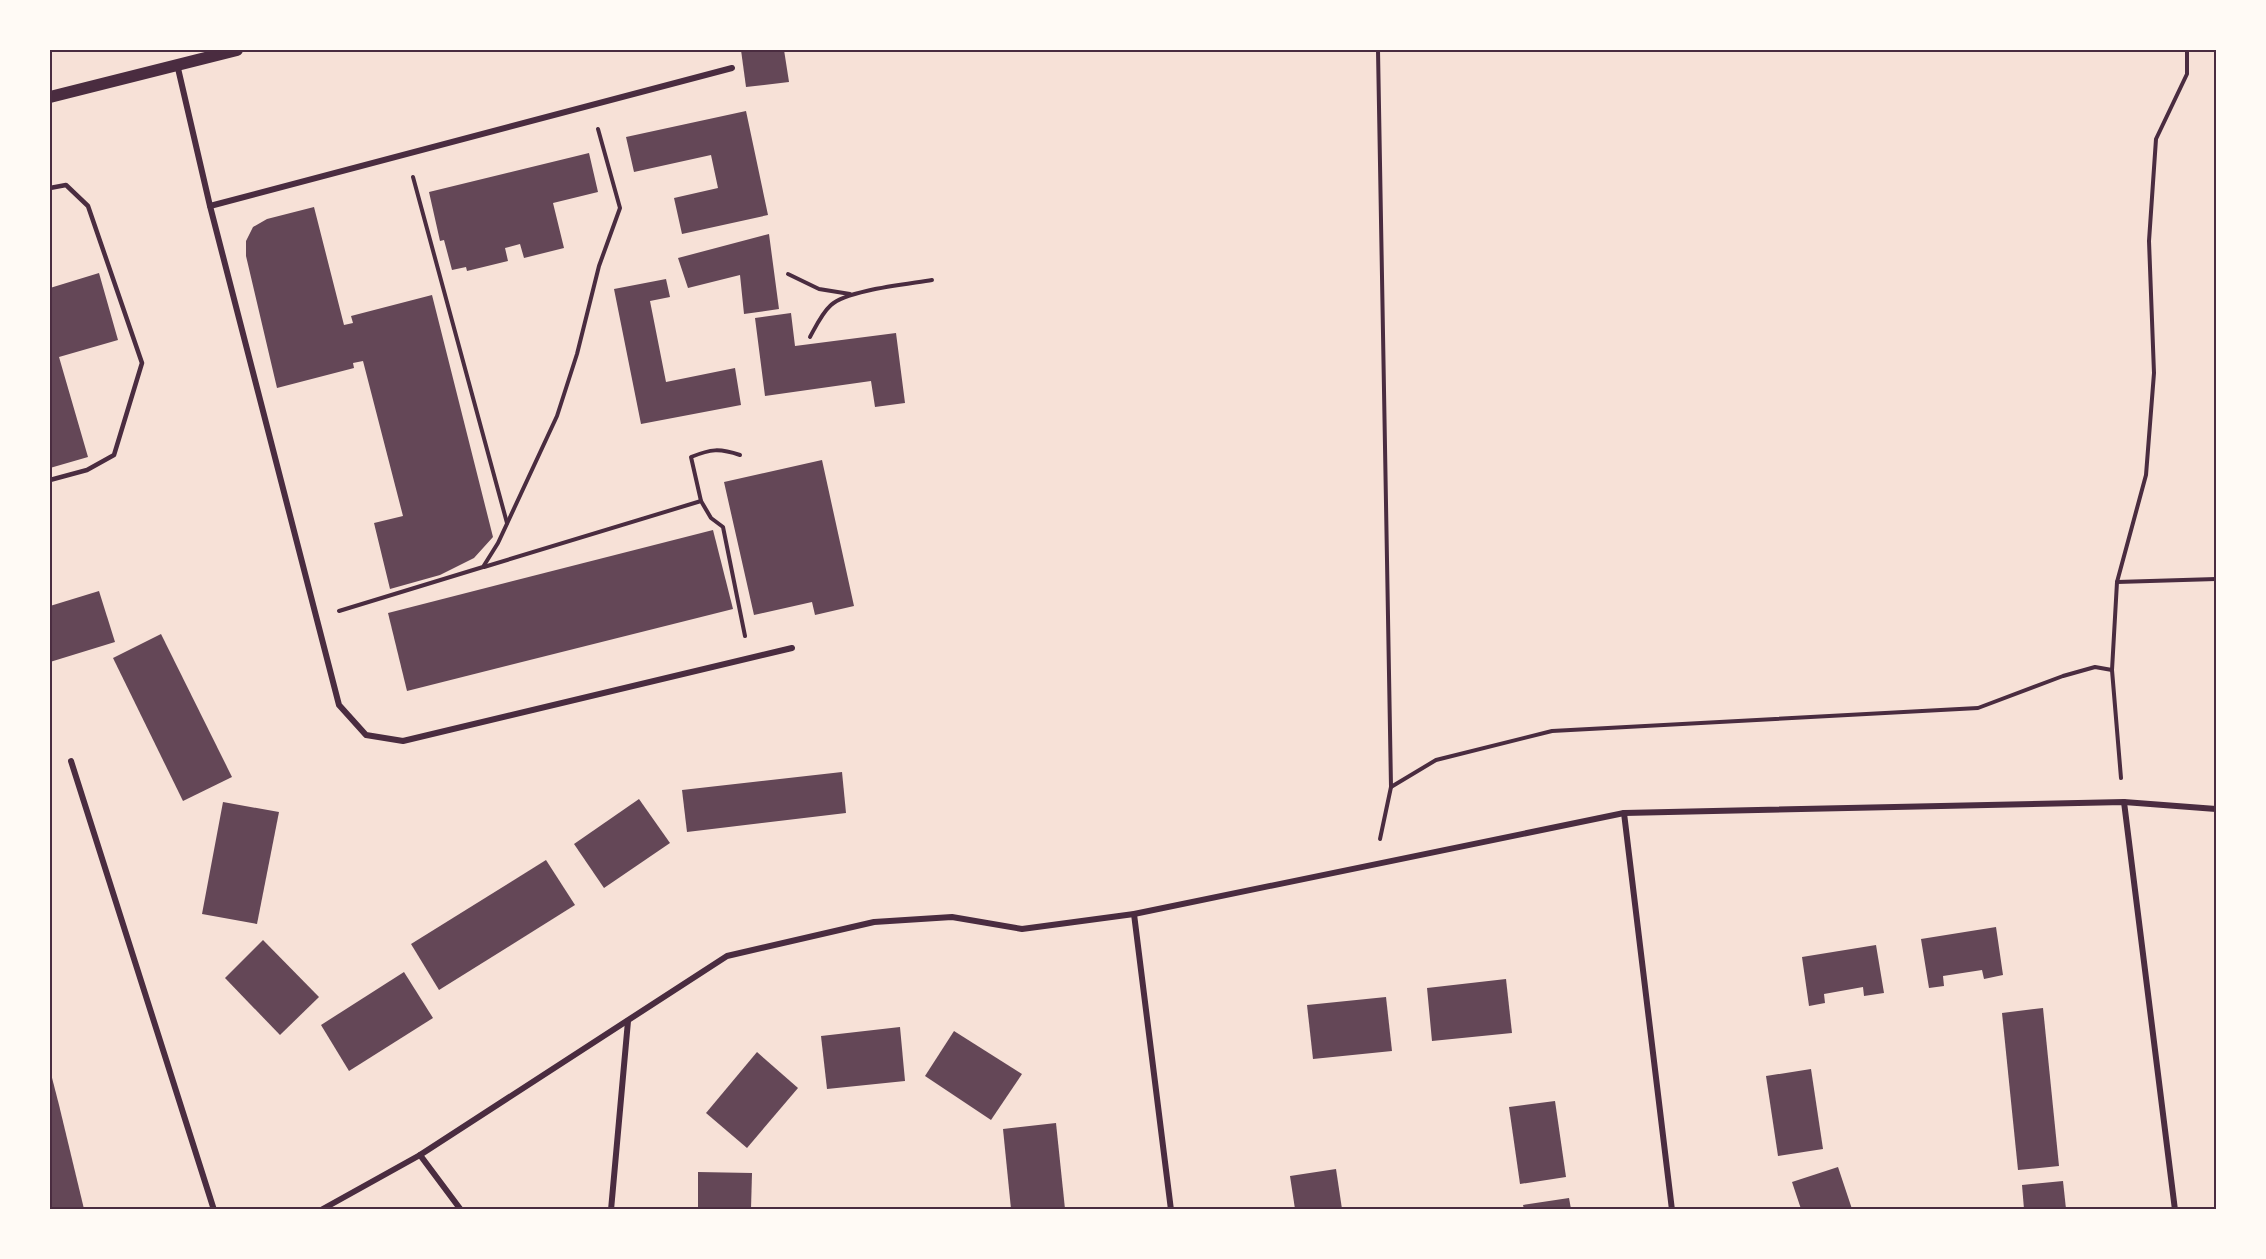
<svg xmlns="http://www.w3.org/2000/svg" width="2266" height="1259" viewBox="0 0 2266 1259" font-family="'Roboto Condensed',sans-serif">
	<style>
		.building { fill: #644757 }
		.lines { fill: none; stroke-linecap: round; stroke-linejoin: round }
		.path { stroke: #4a2c40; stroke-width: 4 }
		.service { stroke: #4a2c40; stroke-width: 4.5 }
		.minor { stroke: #4a2c40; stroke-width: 6 }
		.secondary { stroke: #4a2c40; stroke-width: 12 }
		.neatline { fill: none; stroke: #4a2c40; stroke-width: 2 }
	</style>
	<rect width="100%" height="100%" fill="#f7e1d7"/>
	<!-- building -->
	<g class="building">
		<path d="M741,50H784L789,82L746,87Z"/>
		<path d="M746,111L768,215L682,234L674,198L718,188L711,155L634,172L626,137Z"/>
		<path d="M589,153L598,192L553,203L564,248L524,258L520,244L505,248L508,261L467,271L466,267L452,270L444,240L440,241L429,192Z"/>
		<path d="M314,207L344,325L353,323L351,316L432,295L493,537L474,558L440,575L390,589L374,523L403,516L363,361L353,363L354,368L277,388L246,256V241L253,227L267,219Z"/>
		<path d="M769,234L779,309L744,314L740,275L688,288L678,258Z"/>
		<path d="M99,273L118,340L59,357L88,457L50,468V297L52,296L50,288Z"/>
		<path d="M666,279L670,297L650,301L666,382L735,368L741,405L641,424L614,289Z"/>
		<path d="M791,313L795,346L896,333L905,403L875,407L871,381L765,396L755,318Z"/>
		<path d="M822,460L854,606L815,615L812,602L754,615L724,482Z"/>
		<path d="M713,530L733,609L407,691L388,613Z"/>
		<path d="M99,591L115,642L50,662V606Z"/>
		<path d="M161,634L232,777L183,801L113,658Z"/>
		<path d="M842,772L846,813L687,832L682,790Z"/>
		<path d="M639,799L670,843L604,888L574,844Z"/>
		<path d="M223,802L279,812L257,924L202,914Z"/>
		<path d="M546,860L575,905L439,990L411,944Z"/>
		<path d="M1996,927L2003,975L1984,979L1982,970L1943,976L1944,986L1929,988L1921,939Z"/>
		<path d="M263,940L319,997L280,1035L225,978Z"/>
		<path d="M1876,945L1884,993L1864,996L1863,987L1824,994L1825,1003L1809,1006L1802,957Z"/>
		<path d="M404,972L433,1018L349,1071L321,1025Z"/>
		<path d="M1506,979L1512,1033L1432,1041L1427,988Z"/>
		<path d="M1386,997L1392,1051L1313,1059L1307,1005Z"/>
		<path d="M2043,1008L2059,1166L2018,1170L2002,1013Z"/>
		<path d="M900,1027L905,1081L827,1089L821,1036Z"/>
		<path d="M954,1031L1022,1074L991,1120L925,1076Z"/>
		<path d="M757,1052L798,1088L747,1148L706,1113Z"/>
		<path d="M1811,1069L1823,1149L1778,1156L1766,1076Z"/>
		<path d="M50,1070L59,1105L84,1209H50Z"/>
		<path d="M1555,1101L1566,1177L1520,1184L1509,1107Z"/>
		<path d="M1056,1123L1065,1209H1011L1003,1129Z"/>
		<path d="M1838,1167L1852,1209H1801L1792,1182Z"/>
		<path d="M1336,1169L1342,1209H1295L1290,1176Z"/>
		<path d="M698,1172L752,1173L751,1209H698Z"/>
		<path d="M2063,1181L2066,1209H2024L2022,1185Z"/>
		<path d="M1569,1198L1571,1209H1524L1523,1205Z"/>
	</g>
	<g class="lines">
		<!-- path -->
		<g class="path">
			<path d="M1378,50L1391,787L1436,760L1552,731L1978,708L2063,676L2095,667L2112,670"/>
			<path d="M413,177L507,523"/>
			<path d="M788,274L819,289L850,294"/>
			<path d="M810,337C816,326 822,313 831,305C847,290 909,284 932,280"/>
			<path d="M701,501L691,457C711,449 719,448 740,455"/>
			<path d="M484,567L701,501L711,518L723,527L745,636"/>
			<path d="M2117,582L2216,579"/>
			<path d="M339,611L483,567L498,543L557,416L577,354L599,266L620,208L598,129"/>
			<path d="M2121,778L2112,670L2117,582L2146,475L2154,373L2149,241L2156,139L2187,74V50"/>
			<path d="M1380,839L1391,787"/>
		</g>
		<!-- service -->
		<path class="service" d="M50,188L66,185L88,206L142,363L114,455L87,470L50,480"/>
		<!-- minor -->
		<g class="minor">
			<path d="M177,64L210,206L339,705L366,735L403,741L792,648"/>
			<path d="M210,206L732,68"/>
			<path d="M71,761L214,1210"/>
			<path d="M2124,802L2175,1210"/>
			<path d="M1624,813L1672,1210"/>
			<path d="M1134,914L1171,1210"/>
			<path d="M420,1155L461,1210"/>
			<path d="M321,1210L420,1155L727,956L874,922L952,917L1022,929L1134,914L1624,813L2124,802L2216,809"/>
			<path d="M611,1210L628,1021"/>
		</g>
		<!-- secondary -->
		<path class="secondary" d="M50,97L237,50"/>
	</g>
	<!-- border -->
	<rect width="2266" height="1259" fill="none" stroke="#fffaf5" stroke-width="102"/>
	<rect x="51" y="51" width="2164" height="1157" class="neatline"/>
</svg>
